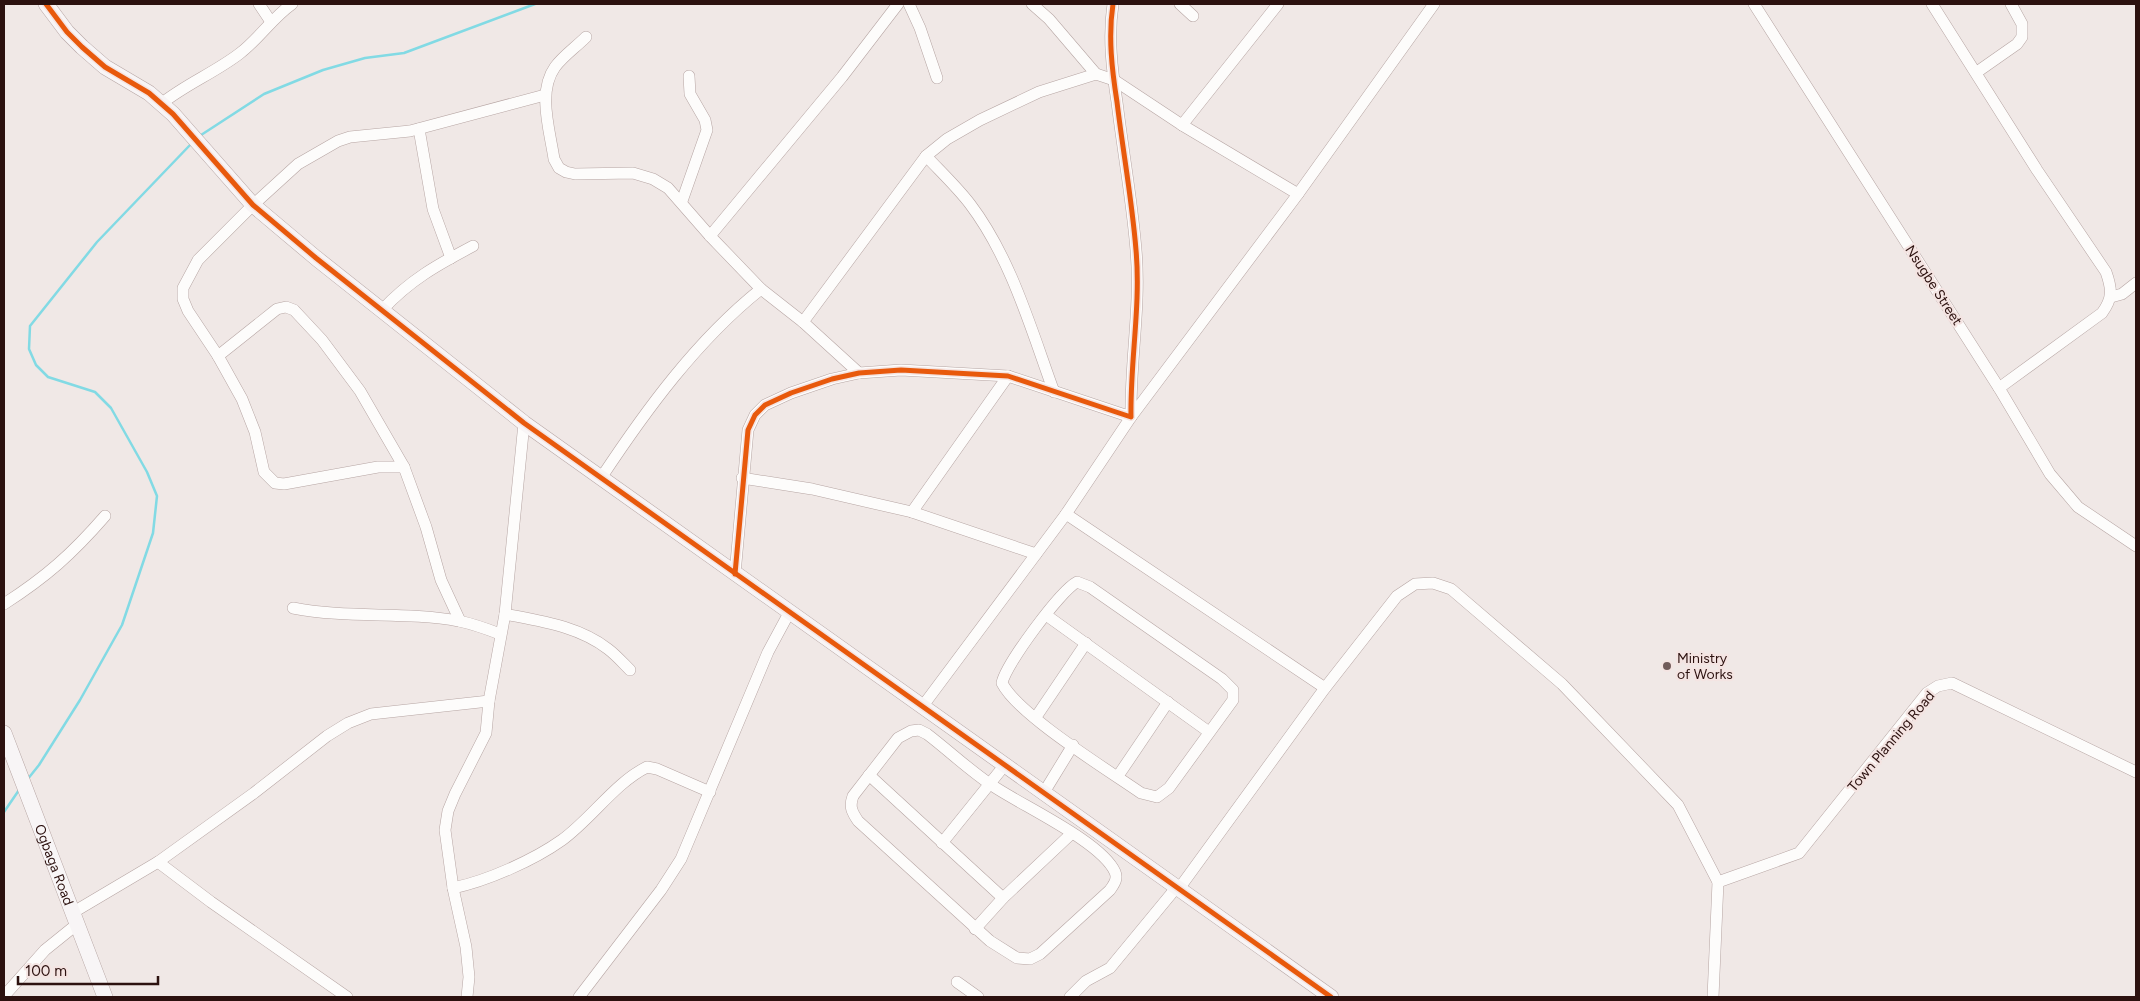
<svg xmlns="http://www.w3.org/2000/svg" width="2140" height="1001" viewBox="0 0 2140 1001" font-family="Figtree,sans-serif">
	<style>
		.lines { fill: none; stroke-linecap: round; stroke-linejoin: round }
		.stream { stroke: #82dae4; stroke-width: 2.5 }
		.street-casing { stroke: #b6a5a3; stroke-width: 12 }
		.secondary-casing { stroke: #b6a5a3; stroke-width: 16 }
		.street { stroke: #fdfcfb; stroke-width: 11 }
		.secondary { stroke: #f8f5f6; stroke-width: 15 }
		.cycleway-casing { stroke: #f4e4e2; stroke-width: 8 }
		.cycleway { stroke: #e8590c; stroke-width: 5 }
		.poi-dot { fill: #715c5a; stroke: #f4e4e2; stroke-width: 2 }
		.labels { text-anchor: middle; stroke-width: 4.5; stroke-linejoin: round; paint-order: stroke }
		.street-label { font-size: 14px; fill: #2c110f; stroke: #f4e4e2 }
		.poi-label { font-size: 14px; fill: #2c110f; stroke: #f4e4e2; text-anchor: start }
	</style>
	<rect width="100%" height="100%" fill="#f0e8e6"/>
	<g class="lines">
		<!-- stream -->
		<g class="stream">
			<path d="M198,137L264,94L323,70L365,58L404,53L535,4"/>
			<path d="M27,780L39,765L80,700L122,625L153,533L157,496L147,472L111,408L95,392L48,377L36,365L29,349L30,326L97,242L191,144"/>
			<path d="M4,812L19,790"/>
		</g>
		<!-- street casing -->
		<g class="street-casing">
			<g id="street">
				<path d="M259,4L271,22"/>
				<path d="M909,4L920,28L937,78"/>
				<path d="M1032,4L1049,19L1096,74"/>
				<path d="M1180,4L1193,16"/>
				<path d="M1754,4L1999,388L2050,474L2078,507L2136,546"/>
				<path d="M1932,4L2037,170L2106,272C2112,289 2113,298 2102,313L1999,388"/>
				<path d="M586,37C576,47 563,56 555,67C537,92 550,131 554,159L559,168L566,172L575,174L633,173L653,179L668,188L710,236L761,289"/>
				<path d="M1977,72L2017,44L2022,37V24L2011,4"/>
				<path d="M161,104C186,84 214,73 239,54C258,40 272,18 292,4"/>
				<path d="M1182,125L1278,4"/>
				<path d="M419,129L433,209L451,258"/>
				<path d="M926,156C941,172 957,187 970,204C1011,258 1031,329 1054,392"/>
				<path d="M682,201L707,130L705,120L690,94L689,76"/>
				<path d="M710,236L842,77L898,4"/>
				<path d="M2111,297L2122,294L2136,283"/>
				<path d="M382,310C410,280 437,265 473,246"/>
				<path d="M803,322L926,156L947,139L980,120L1039,92L1096,74L1114,80L1182,125L1298,194"/>
				<path d="M218,356L277,309L286,307L294,310L322,340L360,391L404,467L426,527L441,580L460,621"/>
				<path d="M404,467H378L284,484L275,483L264,472L255,432L242,399L218,356L188,311L183,299V288L198,260L253,205L298,164L338,141L350,137L410,131L545,95"/>
				<path d="M601,478C646,410 697,340 761,289L803,322L859,373"/>
				<path d="M742,478L812,489L912,512L1036,554"/>
				<path d="M912,512L1008,376"/>
				<path d="M1066,514L1325,688"/>
				<path d="M735,574L748,430L755,415L765,405L791,393L832,379L859,373L901,370L1008,376L1131,417C1130,361 1141,306 1136,250C1132,200 1123,152 1117,102C1112,70 1108,37 1113,4"/>
				<path d="M1077,582L1090,587L1222,679L1233,690V700L1169,788L1157,797L1141,793C1108,770 1018,715 1002,683C1006,664 1060,591 1077,582Z"/>
				<path d="M4,604C46,577 72,554 105,516"/>
				<path d="M293,608C348,619 404,611 459,621C473,624 487,629 500,634"/>
				<path d="M505,614C540,621 578,626 608,649C616,655 623,663 630,670"/>
				<path d="M1046,615L1209,732"/>
				<path d="M922,707L1066,514L1131,417L1298,194L1434,4"/>
				<path d="M1036,717L1086,643"/>
				<path d="M919,730L927,734C948,750 968,769 990,784C1020,805 1101,841 1115,872C1118,879 1114,884 1110,890L1040,954L1030,959L1017,958L990,941L858,821C852,812 849,807 853,796L898,738L911,731Z"/>
				<path d="M869,775L1003,898"/>
				<path d="M1118,776L1168,702"/>
				<path d="M1043,794L1073,745"/>
				<path d="M942,843L1004,766"/>
				<path d="M158,862L211,902L347,997"/>
				<path d="M1718,882L1799,853L1927,693L1938,686L1952,683L2136,772"/>
				<path d="M453,888C487,881 534,860 562,840C591,819 616,782 647,767L657,769L710,792"/>
				<path d="M1178,890L1325,688L1397,596L1415,584L1433,583L1451,589L1562,684L1678,805L1718,882L1713,997"/>
				<path d="M72,913L158,862L254,793L327,736L348,723L371,714L489,701"/>
				<path d="M975,929L1003,898L1071,834"/>
				<path d="M957,982L978,997"/>
				<path d="M4,996L45,950L76,925"/>
				<path d="M467,997L469,977L466,947L453,888L445,830L448,811L455,794L486,733L489,701L505,614L524,423"/>
				<path d="M579,997L661,890L681,859L768,652L789,613"/>
				<path d="M1070,997L1086,981L1110,968L1176,888"/>
			</g>
		</g>
		<!-- secondary casing -->
		<g class="secondary-casing">
			<g id="secondary">
				<path d="M46,4L67,32L82,47L105,67L149,93L173,114L253,205L316,258L524,423L1331,997"/>
				<path id="s1" d="M4,733L105,997"/>
			</g>
		</g>
		<!-- street -->
		<use href="#street" class="street"/>
		<!-- secondary -->
		<use href="#secondary" class="secondary"/>
		<!-- cycleway casing -->
		<g class="cycleway-casing">
			<g id="cycleway">
				<path d="M46,4L67,32L82,47L105,67L149,93L173,114L253,205L316,258L524,423L1331,997"/>
				<path d="M735,574L748,430L755,415L765,405L791,393L832,379L859,373L901,370L1008,376L1131,417C1130,361 1141,306 1136,250C1132,200 1123,152 1117,102C1112,70 1108,37 1113,4"/>
			</g>
		</g>
		<!-- cycleway -->
		<use href="#cycleway" class="cycleway"/>
	</g>
	<!-- markers -->
	<circle class="poi-dot" cx="1667" cy="666" r="5"/>
	<g class="labels">
		<!-- street labels -->
		<g class="street-label">
			<text transform="translate(1934 285) rotate(57)" y="5">Nsugbe Street</text>
			<text transform="translate(1891 741) rotate(-50)" y="5">Town Planning Road</text>
			<text dy="5" stroke="none"><textPath href="#s1" startOffset="141">Ogbaga Road</textPath></text>
		</g>
		<!-- poi labels -->
		<g class="poi-label">
			<text x="1677" y="663">Ministry<tspan x="1677" dy="16">of Works</tspan></text>
		</g>
	</g>
	<!-- border -->
	<rect width="2140" height="1001" fill="none" stroke="#2c110f" stroke-width="10"/>
	<!-- scale -->
	<path d="M18 976v8h140v-8" fill="none" stroke="#2c110f" stroke-width="2.5"/>
	<text x="25" y="976" font-size="15" fill="#2c110f" stroke="#f4e4e2" stroke-width="4" paint-order="stroke">100 m</text>
</svg>
